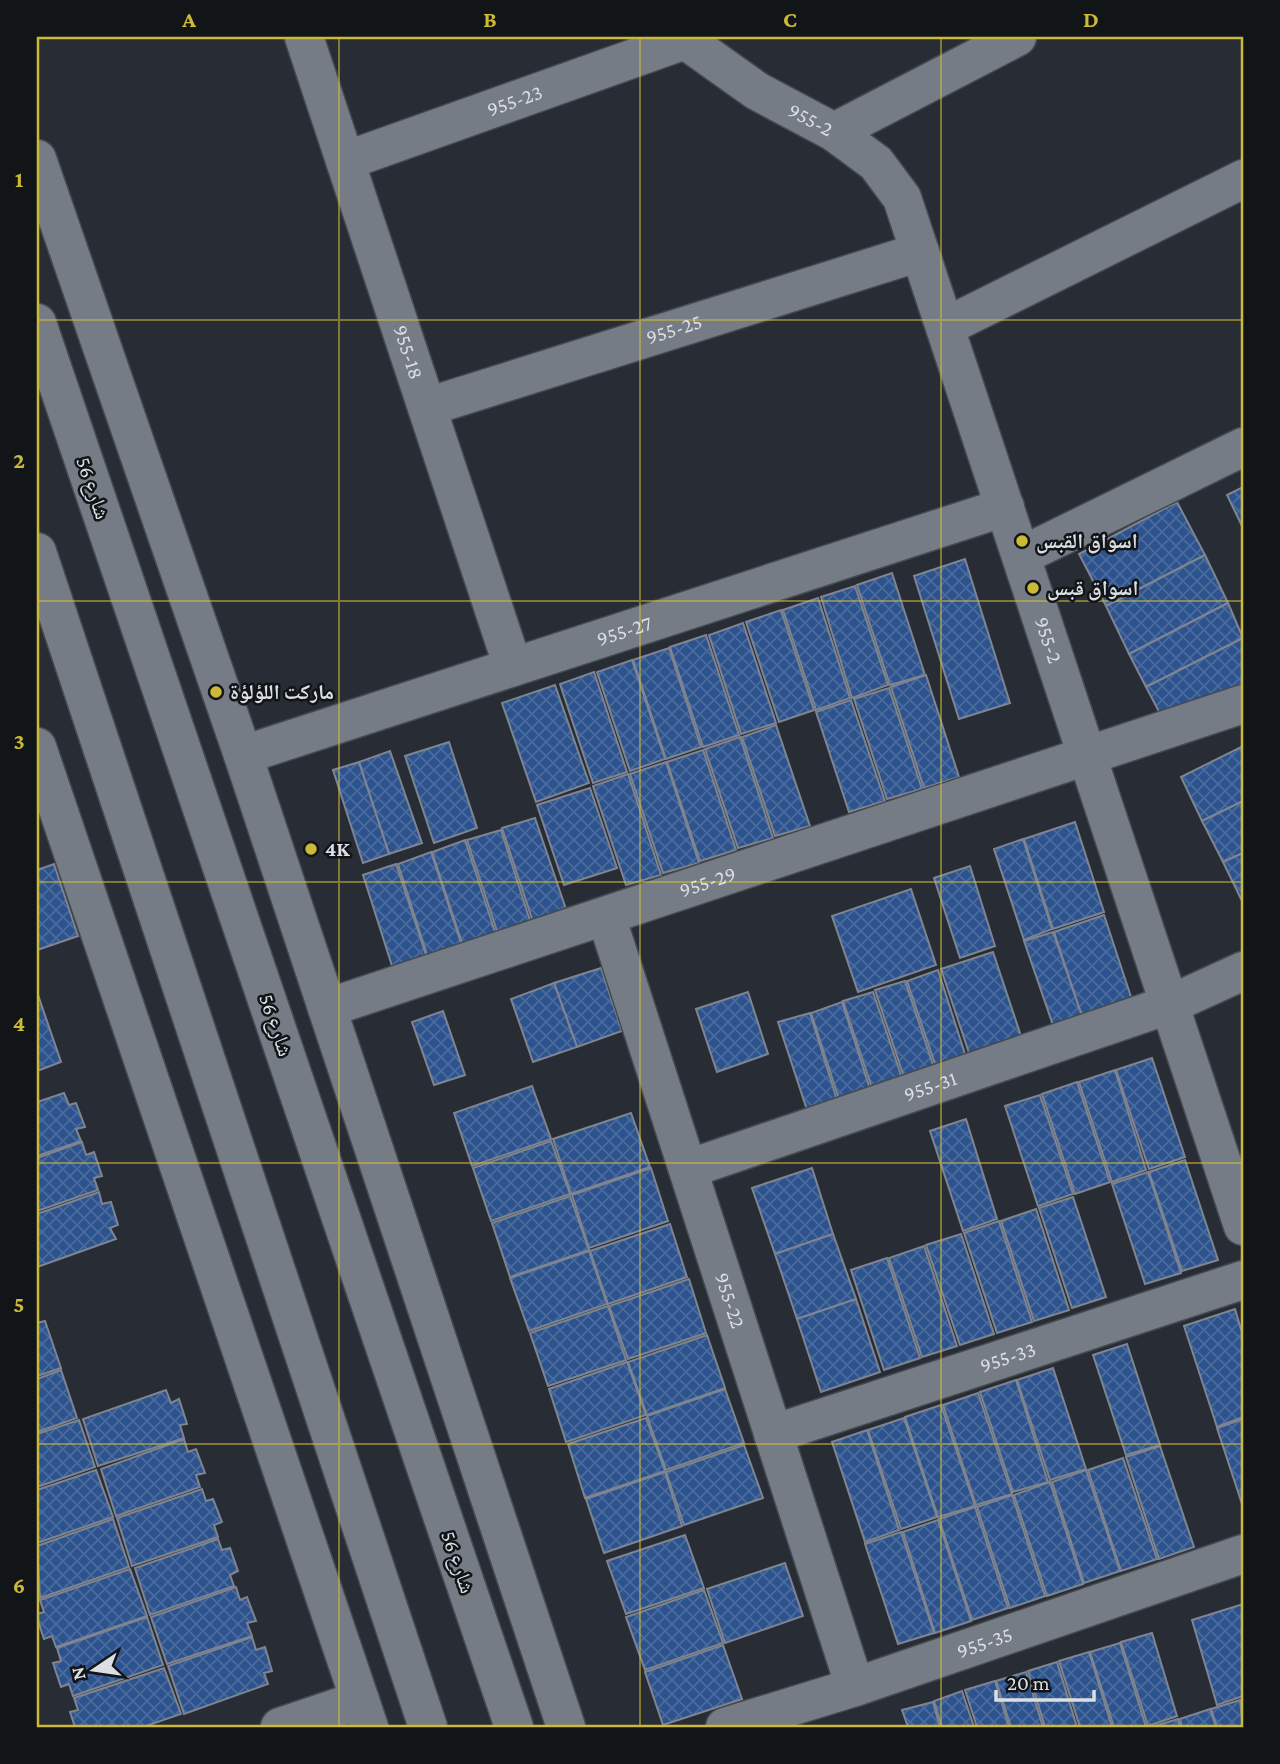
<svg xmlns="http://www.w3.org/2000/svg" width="1280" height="1764" viewBox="0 0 1280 1764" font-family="'Crimson Pro','Noto Naskh Arabic',serif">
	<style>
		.building { fill: url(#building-cross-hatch); stroke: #7f8590; stroke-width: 2 }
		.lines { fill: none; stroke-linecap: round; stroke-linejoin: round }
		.minor-casing { stroke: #454a50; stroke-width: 41 }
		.minor { stroke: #767c86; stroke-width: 38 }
		.grid { fill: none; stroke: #cdb938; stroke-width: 2; stroke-opacity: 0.55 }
		.poi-dot { fill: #cdb938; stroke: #121518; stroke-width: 2.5 }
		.labels { text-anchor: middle; stroke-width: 5; stroke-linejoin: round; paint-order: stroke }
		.street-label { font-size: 21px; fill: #dbdfe4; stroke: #121518 }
		.poi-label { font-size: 21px; font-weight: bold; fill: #dbdfe4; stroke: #121518; text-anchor: start }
		.neatline { fill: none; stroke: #cdb938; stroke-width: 2.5 }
		.grid-label { font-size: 23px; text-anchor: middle; font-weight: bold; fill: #cdb938 }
	</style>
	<defs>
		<pattern id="building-cross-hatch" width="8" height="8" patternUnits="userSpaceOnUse" patternTransform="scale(1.75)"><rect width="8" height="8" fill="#2d538e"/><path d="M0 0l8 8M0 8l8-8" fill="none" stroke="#4b6b9e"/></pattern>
	</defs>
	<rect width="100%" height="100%" fill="#272c35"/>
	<!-- building -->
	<g class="building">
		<path d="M1243,487V528L1227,495Z"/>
		<path d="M1177,502L1205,555L1106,606L1079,554Z"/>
		<path d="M1205,555L1228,603L1129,654L1106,606Z"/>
		<path d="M965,559L1010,703L959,719L914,576Z"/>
		<path d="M892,573L925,675L890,685L857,585Z"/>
		<path d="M855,586L888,685L852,698L821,597Z"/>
		<path d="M818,598L850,698L816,710L783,610Z"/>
		<path d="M1228,603L1243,638L1146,687L1129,654Z"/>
		<path d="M781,610L814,710L779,722L746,622Z"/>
		<path d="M743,623L776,723L741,734L709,635Z"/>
		<path d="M706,635L739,735L703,747L670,647Z"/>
		<path d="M1243,638V683L1165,723L1146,687Z"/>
		<path d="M669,648L701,747L666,759L633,660Z"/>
		<path d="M632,660L665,759L630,771L597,672Z"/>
		<path d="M594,672L627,772L593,783L560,684Z"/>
		<path d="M926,675L959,777L924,788L891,687Z"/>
		<path d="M555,685L589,783L536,802L502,703Z"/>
		<path d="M889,688L922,789L887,799L854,699Z"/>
		<path d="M851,700L885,801L849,812L816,712Z"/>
		<path d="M776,725L810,826L775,836L742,737Z"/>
		<path d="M740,737L773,838L738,848L705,749Z"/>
		<path d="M449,742L477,828L434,843L405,756Z"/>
		<path d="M1243,746V801L1202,821L1181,777Z"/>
		<path d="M703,750L736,850L700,861L667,762Z"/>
		<path d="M390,751L422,843L389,854L359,762Z"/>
		<path d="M359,762L389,854L363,863L333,770Z"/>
		<path d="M666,762L699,863L663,873L630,774Z"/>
		<path d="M628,774L661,875L626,885L593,786Z"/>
		<path d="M590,788L617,868L564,885L537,805Z"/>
		<path d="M1243,801V853L1223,862L1202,821Z"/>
		<path d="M535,818L567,912L533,922L502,828Z"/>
		<path d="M1075,822L1104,912L1053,929L1024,839Z"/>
		<path d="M501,830L531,924L498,934L467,840Z"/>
		<path d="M1023,839L1052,929L1024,940L994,849Z"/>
		<path d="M465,840L496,935L463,946L432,852Z"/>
		<path d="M431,852L462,946L428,958L398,864Z"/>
		<path d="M1243,853V903L1223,862Z"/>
		<path d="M54,864L78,936L37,950V870Z"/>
		<path d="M396,864L427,958L393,969L363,875Z"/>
		<path d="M970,866L995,946L960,958L934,878Z"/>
		<path d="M911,889L936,965L858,992L832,916Z"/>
		<path d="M1104,915L1136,1012L1086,1029L1054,932Z"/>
		<path d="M1053,932L1084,1022L1055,1031L1024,941Z"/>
		<path d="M993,952L1022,1039L970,1056L941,969Z"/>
		<path d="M601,968L622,1031L577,1047L554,983Z"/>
		<path d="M938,970L966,1057L936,1067L907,981Z"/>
		<path d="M905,981L934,1068L904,1077L875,990Z"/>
		<path d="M554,983L577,1047L533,1062L511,999Z"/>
		<path d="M37,992L61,1062L37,1071Z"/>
		<path d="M748,992L768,1054L717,1072L696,1009Z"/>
		<path d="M873,992L902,1078L872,1088L843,1001Z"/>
		<path d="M842,1002L870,1089L839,1099L811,1013Z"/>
		<path d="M443,1011L465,1075L434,1085L412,1022Z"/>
		<path d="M810,1013L837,1100L807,1110L778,1022Z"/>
		<path d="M1152,1058L1185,1157L1149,1169L1116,1070Z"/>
		<path d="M1115,1070L1146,1170L1112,1182L1079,1082Z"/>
		<path d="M1077,1082L1110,1182L1075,1194L1042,1094Z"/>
		<path d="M532,1086L551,1139L472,1166L454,1113Z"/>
		<path d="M64,1093L69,1105L76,1103L85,1127L76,1129L81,1141L37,1156V1102Z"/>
		<path d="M1040,1095L1073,1194L1038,1206L1005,1106Z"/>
		<path d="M631,1113L650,1167L571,1194L553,1139Z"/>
		<path d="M966,1119L997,1219L963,1231L930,1131Z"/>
		<path d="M551,1141L570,1194L491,1221L473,1168Z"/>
		<path d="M82,1142L86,1155L94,1152L102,1176L94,1178L98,1190L37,1211V1158Z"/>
		<path d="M1185,1160L1218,1260L1182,1271L1149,1172Z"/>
		<path d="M651,1168L668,1221L589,1248L572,1195Z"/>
		<path d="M812,1168L833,1234L775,1254L752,1188Z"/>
		<path d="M1148,1172L1181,1273L1145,1284L1112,1184Z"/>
		<path d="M99,1192L102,1204L111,1202L118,1225L110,1228L116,1239L37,1267V1214Z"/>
		<path d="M570,1196L589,1250L510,1277L492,1223Z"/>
		<path d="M1073,1197L1106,1297L1072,1308L1039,1208Z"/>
		<path d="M1036,1209L1069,1310L1034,1321L1001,1221Z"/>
		<path d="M999,1221L1032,1322L997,1333L964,1233Z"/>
		<path d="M670,1224L687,1277L608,1304L590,1251Z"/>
		<path d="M833,1234L856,1299L797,1319L775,1254Z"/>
		<path d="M961,1234L994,1334L960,1345L926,1245Z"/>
		<path d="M924,1246L957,1346L922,1357L889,1258Z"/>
		<path d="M589,1251L607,1304L529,1331L510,1278Z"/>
		<path d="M887,1258L920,1358L884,1370L851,1270Z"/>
		<path d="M689,1279L706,1333L628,1359L609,1306Z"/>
		<path d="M856,1299L880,1372L821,1392L797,1319Z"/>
		<path d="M608,1306L626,1360L548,1386L530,1333Z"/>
		<path d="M1235,1309L1243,1336V1417L1217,1427L1184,1326Z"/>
		<path d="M45,1321L61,1368L37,1376V1323Z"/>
		<path d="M707,1335L725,1388L647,1415L628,1362Z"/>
		<path d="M1127,1344L1160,1445L1126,1455L1093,1355Z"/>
		<path d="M627,1362L646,1415L566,1442L549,1389Z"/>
		<path d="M1053,1368L1086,1469L1050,1480L1017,1380Z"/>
		<path d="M61,1370L77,1418L37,1432V1379Z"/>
		<path d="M1016,1380L1048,1482L1013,1492L980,1392Z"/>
		<path d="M725,1389L744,1443L666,1470L647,1416Z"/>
		<path d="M166,1390L171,1403L179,1399L187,1424L180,1425L184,1438L98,1466L83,1419Z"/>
		<path d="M978,1393L1012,1494L976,1505L943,1405Z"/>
		<path d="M941,1405L975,1506L938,1517L905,1417Z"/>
		<path d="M646,1418L665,1471L585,1498L568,1444Z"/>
		<path d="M904,1418L937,1517L901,1529L868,1430Z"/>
		<path d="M1243,1419V1507L1217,1428Z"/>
		<path d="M79,1420L95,1467L37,1487V1434Z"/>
		<path d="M867,1430L899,1530L865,1542L832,1442Z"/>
		<path d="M184,1439L188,1452L196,1449L205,1473L196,1475L200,1487L116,1516L101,1469Z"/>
		<path d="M744,1445L763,1498L684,1525L666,1472Z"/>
		<path d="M1160,1446L1194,1547L1159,1559L1126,1457Z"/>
		<path d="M1123,1458L1157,1559L1121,1571L1088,1470Z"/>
		<path d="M96,1470L113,1517L37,1543V1490Z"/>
		<path d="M1086,1470L1120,1571L1084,1583L1052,1482Z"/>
		<path d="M665,1472L682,1526L604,1553L586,1499Z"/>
		<path d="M1050,1482L1083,1584L1047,1596L1014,1495Z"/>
		<path d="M202,1489L206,1501L213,1499L222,1522L214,1525L218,1537L132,1566L117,1518Z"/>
		<path d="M1012,1495L1045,1596L1010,1608L977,1507Z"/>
		<path d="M975,1507L1008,1608L972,1620L939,1519Z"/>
		<path d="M113,1519L129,1567L40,1598L37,1546Z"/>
		<path d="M938,1520L971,1621L935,1633L903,1532Z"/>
		<path d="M901,1532L934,1633L898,1644L865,1544Z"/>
		<path d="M685,1535L704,1588L626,1614L607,1561Z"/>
		<path d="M218,1539L222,1550L230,1548L238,1571L230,1575L234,1586L150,1615L135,1568Z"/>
		<path d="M785,1563L803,1616L725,1643L707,1589Z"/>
		<path d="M130,1569L147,1616L56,1647L52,1636L44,1639L37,1618V1614L44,1612L40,1600Z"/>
		<path d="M236,1587L240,1600L247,1597L256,1621L247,1623L252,1636L167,1664L151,1617Z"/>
		<path d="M704,1590L723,1643L645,1670L626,1617Z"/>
		<path d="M1243,1604V1696L1217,1705L1192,1620Z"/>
		<path d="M147,1617L163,1665L73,1696L69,1684L61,1687L53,1663L61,1661L57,1648Z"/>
		<path d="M1152,1633L1177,1716L1148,1726L1121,1642Z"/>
		<path d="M252,1637L256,1650L265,1647L272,1671L264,1673L268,1684L184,1714L168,1666Z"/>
		<path d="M1120,1643L1146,1727H1114L1090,1652Z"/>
		<path d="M723,1645L742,1699L663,1725L645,1672Z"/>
		<path d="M1089,1652L1112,1727H1080L1059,1661Z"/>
		<path d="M1057,1662L1077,1727H1045L1028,1671Z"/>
		<path d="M164,1668L181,1714L143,1727H75L70,1712L78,1710L74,1698Z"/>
		<path d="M1026,1672L1043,1727H1011L996,1681Z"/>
		<path d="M995,1681L1009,1727H977L965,1690Z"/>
		<path d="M962,1691L974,1727H942L934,1701Z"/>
		<path d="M1240,1700L1243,1727H1217L1211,1709Z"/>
		<path d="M933,1702L940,1727H908L902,1710Z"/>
		<path d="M1210,1709L1216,1727H1182L1180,1719Z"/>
		<path d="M1178,1719L1180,1727H1151Z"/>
	</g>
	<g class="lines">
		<!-- minor casing -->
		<g class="minor-casing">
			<g id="minor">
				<path id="s1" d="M304,37L513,667"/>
				<path id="s2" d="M681,37L757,91L834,132L876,163L902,198L1243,1226"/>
				<path d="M834,132L1017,37"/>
				<path d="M37,159L243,755L566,1727"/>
				<path id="s3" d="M345,161L685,40"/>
				<path d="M37,323L514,1727"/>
				<path d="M945,327L1243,179"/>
				<path id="s4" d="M427,407L920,252"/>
				<path d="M37,552L428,1727"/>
				<path d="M1021,556L1243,447"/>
				<path d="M37,747L369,1727"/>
				<path id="s5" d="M243,755L1005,507"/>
				<path id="s6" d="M606,916L855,1687"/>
				<path id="s7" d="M327,1008L1243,704"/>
				<path id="s8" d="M688,1169L1171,1004L1243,971"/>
				<path id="s9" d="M773,1434L1243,1280"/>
				<path d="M280,1727L360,1700"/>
				<path id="s10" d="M725,1727L855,1687L1243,1554"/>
			</g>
		</g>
		<!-- minor -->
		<use href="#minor" class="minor"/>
	</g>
	<!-- grid -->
	<path class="grid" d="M339,37V1727M640,37V1727M941,37V1727M37,320H1243M37,601H1243M37,882H1243M37,1163H1243M37,1444H1243"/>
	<!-- markers -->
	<g class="poi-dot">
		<circle cx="1022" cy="541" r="7"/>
		<circle cx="1033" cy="588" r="7"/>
		<circle cx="216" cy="692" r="7"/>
		<circle cx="311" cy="849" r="7"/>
	</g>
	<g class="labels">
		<!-- street labels -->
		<g class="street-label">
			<text dy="7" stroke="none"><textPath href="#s3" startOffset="180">955-23</textPath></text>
			<text dy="7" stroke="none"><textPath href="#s2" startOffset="154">955-2</textPath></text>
			<text dy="7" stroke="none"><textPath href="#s4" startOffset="259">955-25</textPath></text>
			<text dy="7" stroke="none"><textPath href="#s1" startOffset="332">955-18</textPath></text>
			<text transform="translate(93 488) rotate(71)" y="7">شارع 56</text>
			<text dy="7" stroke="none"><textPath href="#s5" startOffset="401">955-27</textPath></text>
			<text dy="7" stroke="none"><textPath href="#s2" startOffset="742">955-2</textPath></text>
			<text dy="7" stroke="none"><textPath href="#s7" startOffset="401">955-29</textPath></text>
			<text transform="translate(276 1025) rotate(71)" y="7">شارع 56</text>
			<text dy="7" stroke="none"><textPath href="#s8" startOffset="256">955-31</textPath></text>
			<text dy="7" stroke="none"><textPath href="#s6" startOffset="404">955-22</textPath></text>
			<text dy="7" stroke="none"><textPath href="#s9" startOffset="247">955-33</textPath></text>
			<text transform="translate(458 1562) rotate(71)" y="7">شارع 56</text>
			<text dy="7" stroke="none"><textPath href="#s10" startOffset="273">955-35</textPath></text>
		</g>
		<!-- poi labels -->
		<g class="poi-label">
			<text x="1036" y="548">اسواق القبس</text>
			<text x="1047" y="595">اسواق قبس</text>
			<text x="230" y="699">ماركت اللؤلؤة</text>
			<text x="325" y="856">4K</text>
		</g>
	</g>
	<!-- border -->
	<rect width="1280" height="1764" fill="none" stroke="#121518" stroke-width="77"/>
	<!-- north arrow -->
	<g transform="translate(94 1670) rotate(257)" stroke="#121518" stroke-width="5" paint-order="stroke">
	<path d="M0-5L12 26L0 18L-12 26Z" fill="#dbdfe4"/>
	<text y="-10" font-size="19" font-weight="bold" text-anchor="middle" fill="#dbdfe4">N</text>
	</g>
	<!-- scale -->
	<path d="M996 1690v10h98v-10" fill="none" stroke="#dbdfe4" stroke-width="3.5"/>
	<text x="1007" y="1690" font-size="21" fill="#dbdfe4" stroke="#121518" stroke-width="5" paint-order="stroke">20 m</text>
	<rect x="38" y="38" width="1204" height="1688" class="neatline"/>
	<g class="grid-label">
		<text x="189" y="27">A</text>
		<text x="490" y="27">B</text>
		<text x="790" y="27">C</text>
		<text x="1091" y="27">D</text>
		<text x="19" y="187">1</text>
		<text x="19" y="468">2</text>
		<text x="19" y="749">3</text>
		<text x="19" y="1031">4</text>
		<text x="19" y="1312">5</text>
		<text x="19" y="1593">6</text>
	</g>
</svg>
